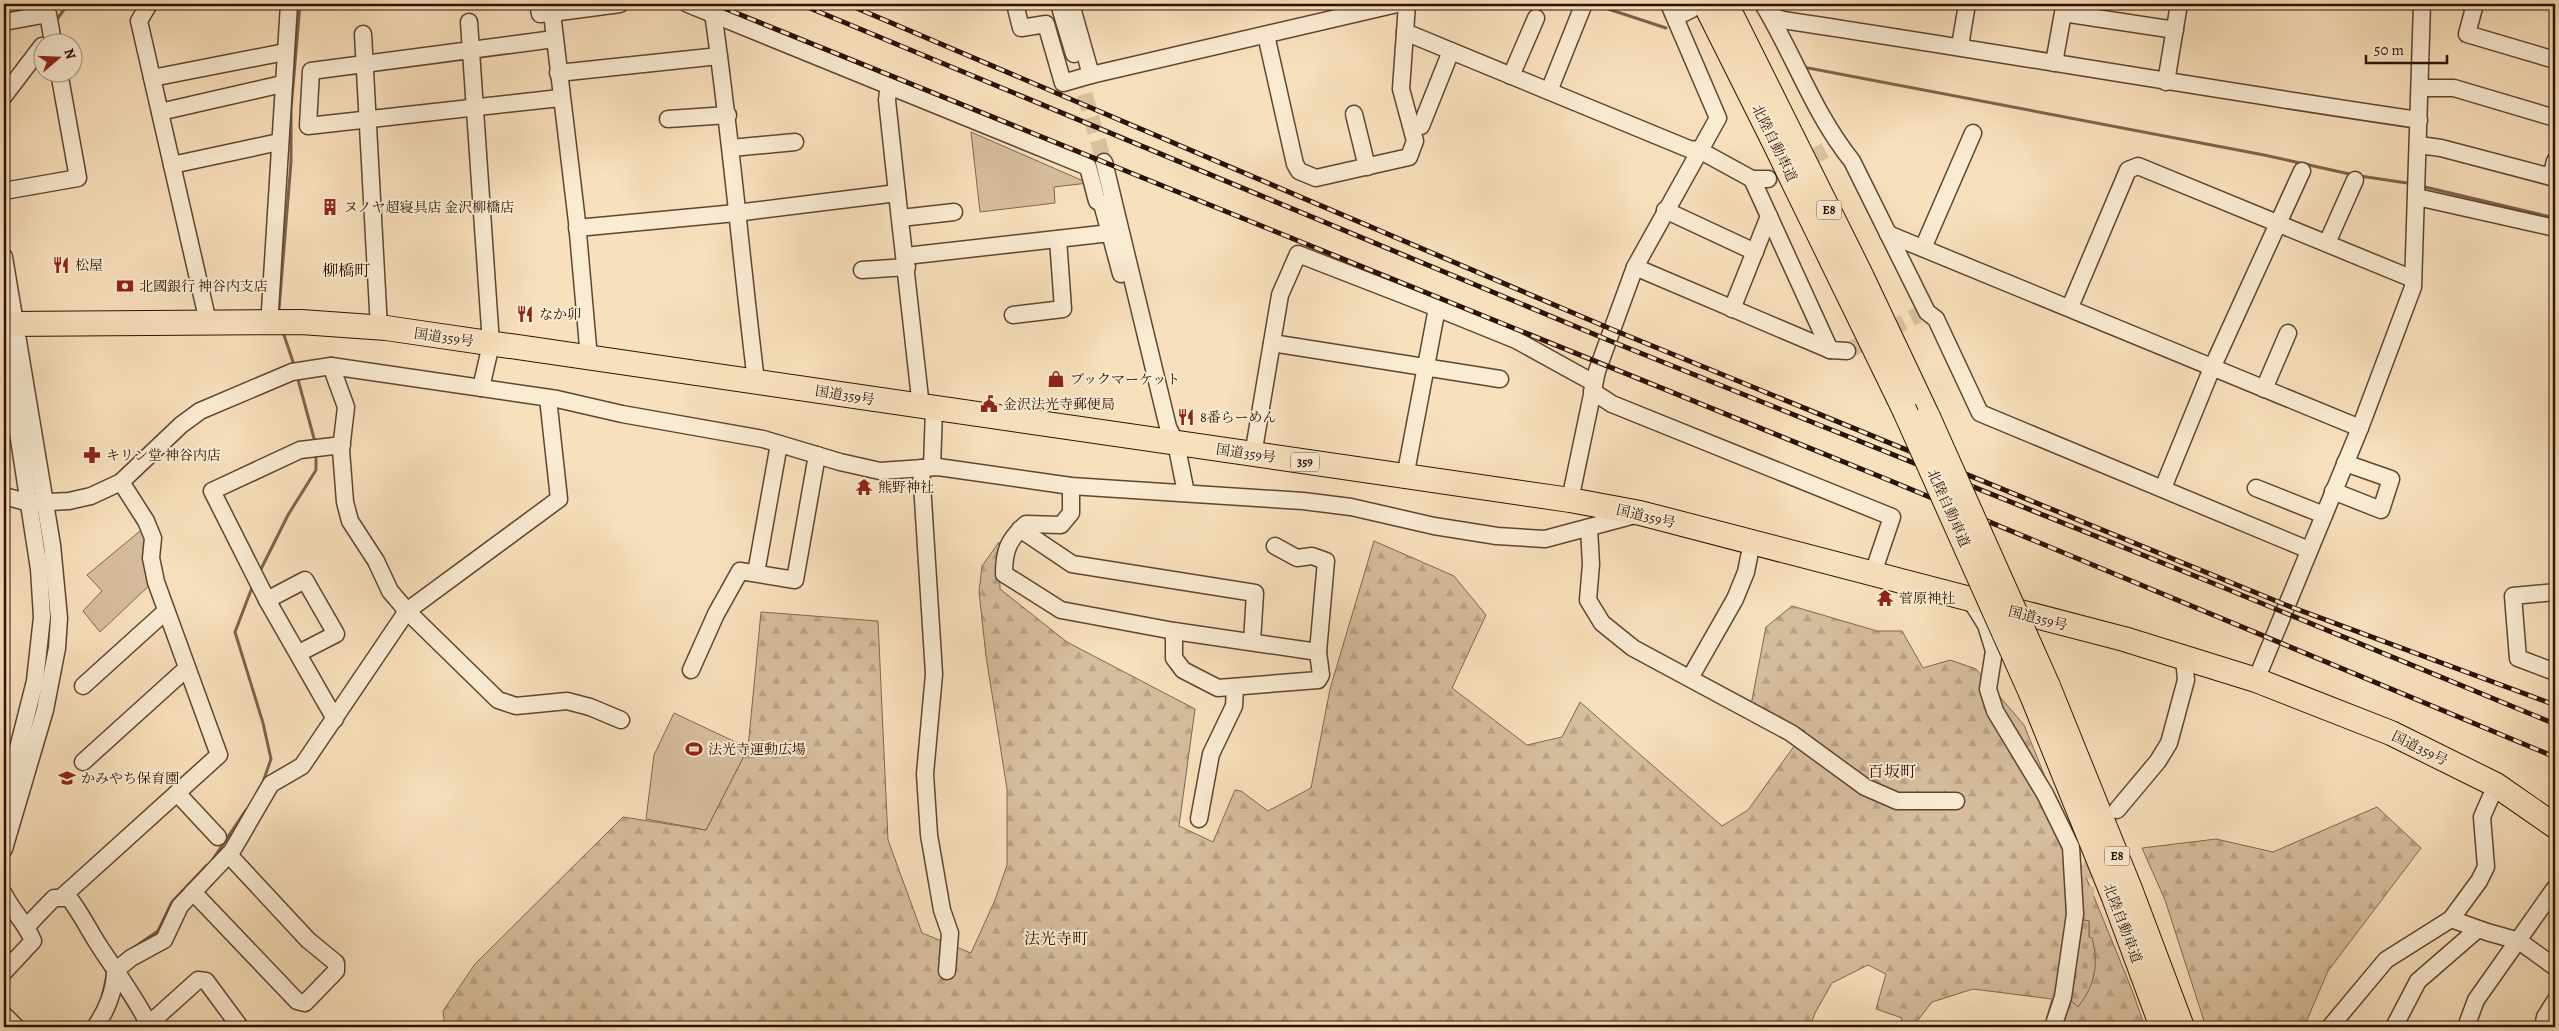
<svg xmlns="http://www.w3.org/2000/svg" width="2559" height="1031" viewBox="0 0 2559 1031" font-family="Alegreya,'Noto Serif JP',serif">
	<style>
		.forest { fill: url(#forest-firs); stroke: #826650; fill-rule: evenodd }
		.cemetery { fill: url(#cemetery-stones); stroke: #826650 }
		.park { fill: #d6bd9d; stroke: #826650 }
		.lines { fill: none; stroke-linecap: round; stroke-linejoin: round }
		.stream { stroke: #7e624c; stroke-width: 3 }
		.minor-tunnel { stroke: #dac1a0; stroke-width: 16; stroke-dasharray: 16 8; stroke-linecap: butt }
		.minor-casing { stroke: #604431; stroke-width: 19 }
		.highway-casing { stroke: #2e1003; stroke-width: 26 }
		.minor { stroke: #faebd3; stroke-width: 16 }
		.highway { stroke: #f8e0bc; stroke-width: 24 }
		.rail-casing { stroke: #2e1003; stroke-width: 5 }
		.rail { stroke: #faebd3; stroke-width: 3; stroke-dasharray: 9; stroke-linecap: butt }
		.highway-bridge-casing { stroke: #2e1003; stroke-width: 26; stroke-linecap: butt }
		.highway-bridge { stroke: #f8e0bc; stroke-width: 24 }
		.labels { text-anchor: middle; stroke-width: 4; stroke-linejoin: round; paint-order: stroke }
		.shield { fill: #faebd3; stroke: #6b5241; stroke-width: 1 }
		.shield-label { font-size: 12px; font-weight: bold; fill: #2e1003 }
		.street-label { font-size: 14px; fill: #2e1003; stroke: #faebd3 }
		.poi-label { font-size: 14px; fill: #2e1003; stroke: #faebd3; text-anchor: start }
		.quarter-label { font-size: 16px; fill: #2e1003; stroke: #faebd3 }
	</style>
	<defs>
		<pattern id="forest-firs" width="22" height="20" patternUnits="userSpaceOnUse" patternTransform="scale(1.25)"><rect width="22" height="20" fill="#d6bd9d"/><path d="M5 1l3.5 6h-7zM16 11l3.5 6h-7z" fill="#b8a186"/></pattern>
		<pattern id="cemetery-stones" width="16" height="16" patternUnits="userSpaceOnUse" patternTransform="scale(1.25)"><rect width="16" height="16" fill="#d6bd9d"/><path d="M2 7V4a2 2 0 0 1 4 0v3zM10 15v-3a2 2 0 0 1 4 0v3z" fill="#b8a186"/></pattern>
	</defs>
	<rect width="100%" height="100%" fill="#f8e0bc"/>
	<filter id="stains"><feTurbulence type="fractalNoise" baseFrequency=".004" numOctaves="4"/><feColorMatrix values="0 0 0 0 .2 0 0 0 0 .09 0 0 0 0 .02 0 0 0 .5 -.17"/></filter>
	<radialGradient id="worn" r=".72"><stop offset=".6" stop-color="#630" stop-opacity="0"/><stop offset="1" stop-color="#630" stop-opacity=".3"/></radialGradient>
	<!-- forest -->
	<g class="forest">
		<path d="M1374,541L1454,576L1486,615L1452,688L1527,745L1562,737L1580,702L1722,826L1748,810L1805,731L1751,705L1766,627L1792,606L1877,631H1902L1923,668L1950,660L1976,669L2024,725L2132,990L2145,1027H2044L2052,999L1973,989L1932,1002L1914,1025L1915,1027H1900L1902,1018L1876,1009L1886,974L1868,965L1832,983L1815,1013L1810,1027H445L443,1011L475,964L623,817L706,830L748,748L761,612L878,621L888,840L922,933L971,953L995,900L1007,865V789L986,656L979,592L982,566L999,542L1000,589L1067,642L1195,709L1179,826L1213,842L1235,790L1241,791L1268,811L1311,788L1330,689ZM2073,919L2089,921V938L2095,949L2093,961Z"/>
		<path d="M2377,807L2421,848L2328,971L2304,1027H2206L2165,900L2142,848L2216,839L2273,852Z"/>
	</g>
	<!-- cemetery -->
	<path class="cemetery" d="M2073,918L2089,921V937L2092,938C2099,965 2095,985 2078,1007L2067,997Z"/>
	<!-- park -->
	<g class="park">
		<path d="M971,132L1088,183L1054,187L1055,203L980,212Z"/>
		<path d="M146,526L152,583L100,632L83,611L102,591L87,575Z"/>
		<path d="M674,713L748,748L706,830L646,819L654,755Z"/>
	</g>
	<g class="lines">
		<!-- stream -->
		<g class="stream">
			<path d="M1593,4L1666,28"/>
			<path d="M55,22L68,4"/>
			<path d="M1803,67L2264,155L2354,175"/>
			<path d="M2360,176L2407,183"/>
			<path d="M2425,187L2555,218"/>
			<path d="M279,309L291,162V109L300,4"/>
			<path d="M283,332L294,365"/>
			<path d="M297,376L315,442"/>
			<path d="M259,573L288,515L316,470V454"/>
			<path d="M253,585L235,632L263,723L271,759L263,782"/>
			<path d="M213,859L246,810"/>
			<path d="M133,948L158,931L172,902L207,865"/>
			<path d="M103,993L107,975"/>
		</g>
		<!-- minor-tunnel -->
		<g class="minor-tunnel">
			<path d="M1078,71L1104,162"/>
			<path d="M1768,179L1826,150"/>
			<path d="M1847,351L1918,315"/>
			<path d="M2085,902L2088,873L2099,848"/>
		</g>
		<!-- minor casing -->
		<g class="minor-casing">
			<g id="minor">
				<path d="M149,4L139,21L208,322"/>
				<path d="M538,4L540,14L552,13L550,4"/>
				<path d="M688,4L1088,167L1097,201L1102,204L1110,233"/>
				<path d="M1015,4L1021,28L1046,24L1063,83L1091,75"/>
				<path d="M1059,4L1074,54"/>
				<path d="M1071,4L1091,75L1397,4"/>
				<path d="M1763,4C1794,55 1814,114 1852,161L1927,312L1936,319L1980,413L2309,550"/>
				<path d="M2475,4L2467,34L2555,60"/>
				<path d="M713,13C731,136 741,259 756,381"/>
				<path d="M1770,15L1783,20C1995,52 2207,89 2419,120"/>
				<path d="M1676,17L1692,9"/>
				<path d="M4,22L48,14L53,42"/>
				<path d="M469,22L491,344L481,388"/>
				<path d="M1405,32L1689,149L1699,150L1752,179H1768"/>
				<path d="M363,34L379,328"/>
				<path d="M1266,35L1295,164L1299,171L1316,178L1409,157L1415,141L1401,89L1407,4"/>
				<path d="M554,39L311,71L308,126L560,98"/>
				<path d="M1960,46L1967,4"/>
				<path d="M2054,63L2063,13L2175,30"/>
				<path d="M558,73L719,56"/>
				<path d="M1511,76L1536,18"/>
				<path d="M152,78L285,52"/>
				<path d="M2166,82L2179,4"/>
				<path d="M889,85L887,100L897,193"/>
				<path d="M2420,88H2454L2555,118"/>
				<path d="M1549,91L1583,6"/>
				<path d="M4,96L42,46"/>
				<path d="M160,112L282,84"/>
				<path d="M1354,114L1367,167"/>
				<path d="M668,119L728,115"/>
				<path d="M1421,126L1451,51"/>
				<path d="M2419,145L2441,148L2555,178"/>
				<path d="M731,148L795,142"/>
				<path d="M1104,162L1168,427L1176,443L1186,493"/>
				<path d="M172,165L279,142"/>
				<path d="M2551,177L2555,161"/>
				<path d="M1752,179L1830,350"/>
				<path d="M4,191L78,178L59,72"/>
				<path d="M2417,197L2555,228"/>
				<path d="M1665,210L1755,252"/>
				<path d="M901,218L954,212"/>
				<path d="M577,228L736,213L897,193L921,407"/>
				<path d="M1888,234L2360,428"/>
				<path d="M2327,243L2355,180"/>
				<path d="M1923,248L1973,133"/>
				<path d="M906,256L1110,233L1121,274"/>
				<path d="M4,257L52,545L59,618L57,648L45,710L4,849"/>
				<path d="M1635,267L1830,350L1847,351"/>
				<path d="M862,270L907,267"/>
				<path d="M2070,307L2128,170L2138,166L2413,279"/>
				<path d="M1437,308L1516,340L1594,383"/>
				<path d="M1732,309L1769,216"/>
				<path d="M1013,315L1063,309L1058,239"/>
				<path d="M271,322L270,310L289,4"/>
				<path d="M4,342L39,569L42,617L35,681L4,804"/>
				<path d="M1272,343L1500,379"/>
				<path d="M589,358L577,222L552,13L620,4"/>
				<path d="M331,366L346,407L341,450L345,502L350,521L376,561L390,591L407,611L498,700L516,706L567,701L590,707L621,720"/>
				<path d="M2264,389L2288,333"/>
				<path d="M1592,391L1612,404L1892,517L1873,573"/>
				<path d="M1253,455L1280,295L1298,254L1437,308L1405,477"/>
				<path d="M932,467L934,409"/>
				<path d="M921,468L934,674L925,774L929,835L942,910L950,933L947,971"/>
				<path d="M1071,486V513L1061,525L1026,524C1008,540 1004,551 1004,574L1061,610L1174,631L1318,652L1326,561L1312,556L1297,558L1275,546"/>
				<path d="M2163,488L2212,368L2302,171"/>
				<path d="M2256,488L2324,515"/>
				<path d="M2333,491L2381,510L2391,479L2345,463"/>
				<path d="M4,496L30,503L69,501L91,496L121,482L181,425L200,411L292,372L331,366L557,399L622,414L763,439L840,462L880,471L938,467L1071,486L1303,501L1351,507L1434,526L1497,536L1545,539L1635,515"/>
				<path d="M1570,500L1597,371L1635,267L1718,118L1669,4"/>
				<path d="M1020,529L1072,564L1255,593L1252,642"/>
				<path d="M1589,529L1591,564L1588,600L1602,623L1633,648L1791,733L1865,787L1897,801H1956"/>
				<path d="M756,573L779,444"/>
				<path d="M2555,592L2513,596L2518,658L2555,672"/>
				<path d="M267,600L305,580L336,634L299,653"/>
				<path d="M1971,601L1986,625L1994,651L1988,689L1995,711L2045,794L2071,847L2075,914L2063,997L2053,1027"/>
				<path d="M1174,631V658L1183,670L1218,688L1318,680L1321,675L1318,652"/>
				<path d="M691,670L716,614L740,571L795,580L817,455"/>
				<path d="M1690,678L1735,599L1746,572L1752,542"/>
				<path d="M2256,680L2360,428L2413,287L2422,4"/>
				<path d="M83,686L166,611"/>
				<path d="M335,719L267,600L212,491L300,450L342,445"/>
				<path d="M83,762L187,668"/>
				<path d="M177,793L218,837"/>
				<path d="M2117,810L2158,761L2169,743L2186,680L2184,658"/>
				<path d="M1199,819L1211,754L1234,706L1235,688"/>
				<path d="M193,892L297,1001L305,1003L336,971V963L308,940L229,855"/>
				<path d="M4,894C12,911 26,923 33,941L4,972"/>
				<path d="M63,896L219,755L156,582L151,558L153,538L146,521L121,482"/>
				<path d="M2451,919L2487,932L2519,941L2555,967"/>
				<path d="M27,926L54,898H69C81,913 88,929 98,944C116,972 136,998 150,1027"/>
				<path d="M4,1015L16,1027"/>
				<path d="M149,1024L198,980L206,981L240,1027"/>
				<path d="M95,1027C106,1012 115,990 115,971L131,958L164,940L180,906L232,851L271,784L302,766L407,611L559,499L548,398"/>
				<path d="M2330,1027L2386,960L2451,919L2479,881L2486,867L2482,817L2496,785"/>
				<path d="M2394,1027L2418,981L2478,929"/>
				<path d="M2466,1027L2476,1000L2555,888"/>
				<path d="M2543,1027L2545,1017L2555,1001"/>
			</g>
		</g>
		<!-- highway casing -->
		<g class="highway-casing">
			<g id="highway">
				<path d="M1705,4L1774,142L1904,409"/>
				<path d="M1726,4L1861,275L1928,417"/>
				<path d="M4,324L301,322L386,328L1570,500L1640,513L2124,639L2256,680L2391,733L2496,785L2555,826"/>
				<path d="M2048,686L2130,889L2182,1027"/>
				<path d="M2031,693L2113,895L2162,1027"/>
			</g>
		</g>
		<!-- minor -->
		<use href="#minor" class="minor"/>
		<!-- highway -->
		<use href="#highway" class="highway"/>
		<!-- rail casing -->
		<g class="rail-casing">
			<g id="rail">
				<path d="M714,4L1891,481L2555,757"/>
				<path d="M800,4L1608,340L2210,582L2555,724"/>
				<path d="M847,4L1611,329L2286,605L2555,705"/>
			</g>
		</g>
		<!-- rail -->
		<use href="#rail" class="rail"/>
		<!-- highway-bridge casing -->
		<g class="highway-bridge-casing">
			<g id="highway-bridge">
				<path d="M1904,409L2031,693"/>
				<path d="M1928,417L2048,686"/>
			</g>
		</g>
		<!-- highway-bridge -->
		<use href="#highway-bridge" class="highway-bridge"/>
	</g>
	<!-- icons -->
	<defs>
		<g id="building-bare" transform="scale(1.35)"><path d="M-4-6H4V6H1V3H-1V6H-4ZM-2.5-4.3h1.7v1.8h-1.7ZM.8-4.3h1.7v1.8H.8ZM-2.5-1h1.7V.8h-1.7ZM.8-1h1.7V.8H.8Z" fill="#8f2418" stroke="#faebd3" stroke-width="2.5" paint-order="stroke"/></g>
		<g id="restaurant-bare" transform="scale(1.35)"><path d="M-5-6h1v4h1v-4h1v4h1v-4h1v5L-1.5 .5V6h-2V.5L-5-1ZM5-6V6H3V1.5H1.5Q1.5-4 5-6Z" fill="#8f2418" stroke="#faebd3" stroke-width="2.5" paint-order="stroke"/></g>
		<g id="bank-bare" transform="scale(1.35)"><path d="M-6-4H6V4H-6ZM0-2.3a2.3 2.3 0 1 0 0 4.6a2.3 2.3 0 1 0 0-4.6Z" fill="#8f2418" stroke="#faebd3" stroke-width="2.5" paint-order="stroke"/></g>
		<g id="shop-bare" transform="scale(1.35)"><path d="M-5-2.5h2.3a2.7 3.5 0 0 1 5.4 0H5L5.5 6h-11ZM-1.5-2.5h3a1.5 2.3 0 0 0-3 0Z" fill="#8f2418" stroke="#faebd3" stroke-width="2.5" paint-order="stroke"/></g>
		<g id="civic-bare" transform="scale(1.35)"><path d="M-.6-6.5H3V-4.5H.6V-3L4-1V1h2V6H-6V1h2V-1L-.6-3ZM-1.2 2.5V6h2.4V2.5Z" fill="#8f2418" stroke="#faebd3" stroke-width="2.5" paint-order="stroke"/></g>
		<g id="pharmacy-bare" transform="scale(1.35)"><path d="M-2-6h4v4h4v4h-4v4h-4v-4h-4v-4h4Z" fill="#8f2418" stroke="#faebd3" stroke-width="2.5" paint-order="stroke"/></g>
		<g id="temple-bare" transform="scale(1.35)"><path d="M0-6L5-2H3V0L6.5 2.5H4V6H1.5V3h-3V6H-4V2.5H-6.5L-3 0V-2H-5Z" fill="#8f2418" stroke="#faebd3" stroke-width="2.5" paint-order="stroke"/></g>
		<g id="stadium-bare" transform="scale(1.35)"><path d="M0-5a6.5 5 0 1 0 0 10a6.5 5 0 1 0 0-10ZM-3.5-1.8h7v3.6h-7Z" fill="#8f2418" stroke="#faebd3" stroke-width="2.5" paint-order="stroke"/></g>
		<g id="school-bare" transform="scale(1.35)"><path d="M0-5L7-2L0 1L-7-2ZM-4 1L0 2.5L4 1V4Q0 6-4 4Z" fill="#8f2418" stroke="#faebd3" stroke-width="2.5" paint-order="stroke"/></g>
	</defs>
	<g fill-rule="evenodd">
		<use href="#building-bare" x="330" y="207"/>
		<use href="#restaurant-bare" x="61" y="265"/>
		<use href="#bank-bare" x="125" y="286"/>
		<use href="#restaurant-bare" x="525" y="314"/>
		<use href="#shop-bare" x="1056" y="379"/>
		<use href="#civic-bare" x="989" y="404"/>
		<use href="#restaurant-bare" x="1186" y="417"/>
		<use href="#pharmacy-bare" x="92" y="455"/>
		<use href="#temple-bare" x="864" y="487"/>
		<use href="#temple-bare" x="1885" y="598"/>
		<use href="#stadium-bare" x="694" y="749"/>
		<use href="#school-bare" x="67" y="778"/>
	</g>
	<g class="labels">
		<!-- shield labels -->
		<g class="shield">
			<rect x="1816.5" y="200.5" width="25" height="19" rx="4"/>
			<rect x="1291" y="452.5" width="28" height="19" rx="4"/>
			<rect x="2104.5" y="846.5" width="25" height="19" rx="4"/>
		</g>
		<g class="shield-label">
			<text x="1829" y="214">E8</text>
			<text x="1305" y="466">359</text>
			<text x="2117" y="860">E8</text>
		</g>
		<!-- street labels -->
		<g class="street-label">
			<text transform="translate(1775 143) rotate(64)" y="5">北陸自動車道</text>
			<text transform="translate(444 337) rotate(8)" y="5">国道359号</text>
			<text transform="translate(845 395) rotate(9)" y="5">国道359号</text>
			<text transform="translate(1246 453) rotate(8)" y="5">国道359号</text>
			<text transform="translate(1949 508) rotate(66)" y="5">北陸自動車道</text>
			<text transform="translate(1646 516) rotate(13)" y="5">国道359号</text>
			<text transform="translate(2038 618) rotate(14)" y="5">国道359号</text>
			<text transform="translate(2420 748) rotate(26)" y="5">国道359号</text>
			<text transform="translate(2123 923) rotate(69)" y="5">北陸自動車道</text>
		</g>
		<!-- poi labels -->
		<g class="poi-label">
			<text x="344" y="212">ヌノヤ超寝具店 金沢柳橋店</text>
			<text x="75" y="270">松屋</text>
			<text x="139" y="291">北國銀行 神谷内支店</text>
			<text x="539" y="319">なか卯</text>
			<text x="1070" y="384">ブックマーケット</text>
			<text x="1003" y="409">金沢法光寺郵便局</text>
			<text x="1200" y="422">8番らーめん</text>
			<text x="106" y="460">キリン堂 神谷内店</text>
			<text x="878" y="492">熊野神社</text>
			<text x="1899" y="603">菅原神社</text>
			<text x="708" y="754">法光寺運動広場</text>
			<text x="81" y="783">かみやち保育園</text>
		</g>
		<!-- quarter labels -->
		<g class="quarter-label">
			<text x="346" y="276">柳橋町</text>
			<text x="1892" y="777">百坂町</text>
			<text x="1056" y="944">法光寺町</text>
		</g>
	</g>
	<!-- margin -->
	<rect width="2559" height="1031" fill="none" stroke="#f8e0bc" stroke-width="20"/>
	<rect x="5" y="5" width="2549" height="1021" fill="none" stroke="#2e1003" stroke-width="2.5"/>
	<rect x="10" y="10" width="2539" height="1011" fill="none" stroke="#2e1003"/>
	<!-- north arrow -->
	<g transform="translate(58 58) rotate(71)"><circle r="24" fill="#faebd3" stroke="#a89380"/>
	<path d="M0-4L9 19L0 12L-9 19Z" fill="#8f2418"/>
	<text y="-8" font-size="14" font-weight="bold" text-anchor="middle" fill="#2e1003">N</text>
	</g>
	<!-- scale -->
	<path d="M2366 55v8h81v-8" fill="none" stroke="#2e1003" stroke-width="2.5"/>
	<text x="2374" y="55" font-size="15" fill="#2e1003" stroke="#faebd3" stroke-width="4" paint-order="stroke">50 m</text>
	<rect width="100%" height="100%" filter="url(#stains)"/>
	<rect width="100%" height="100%" fill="url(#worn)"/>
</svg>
